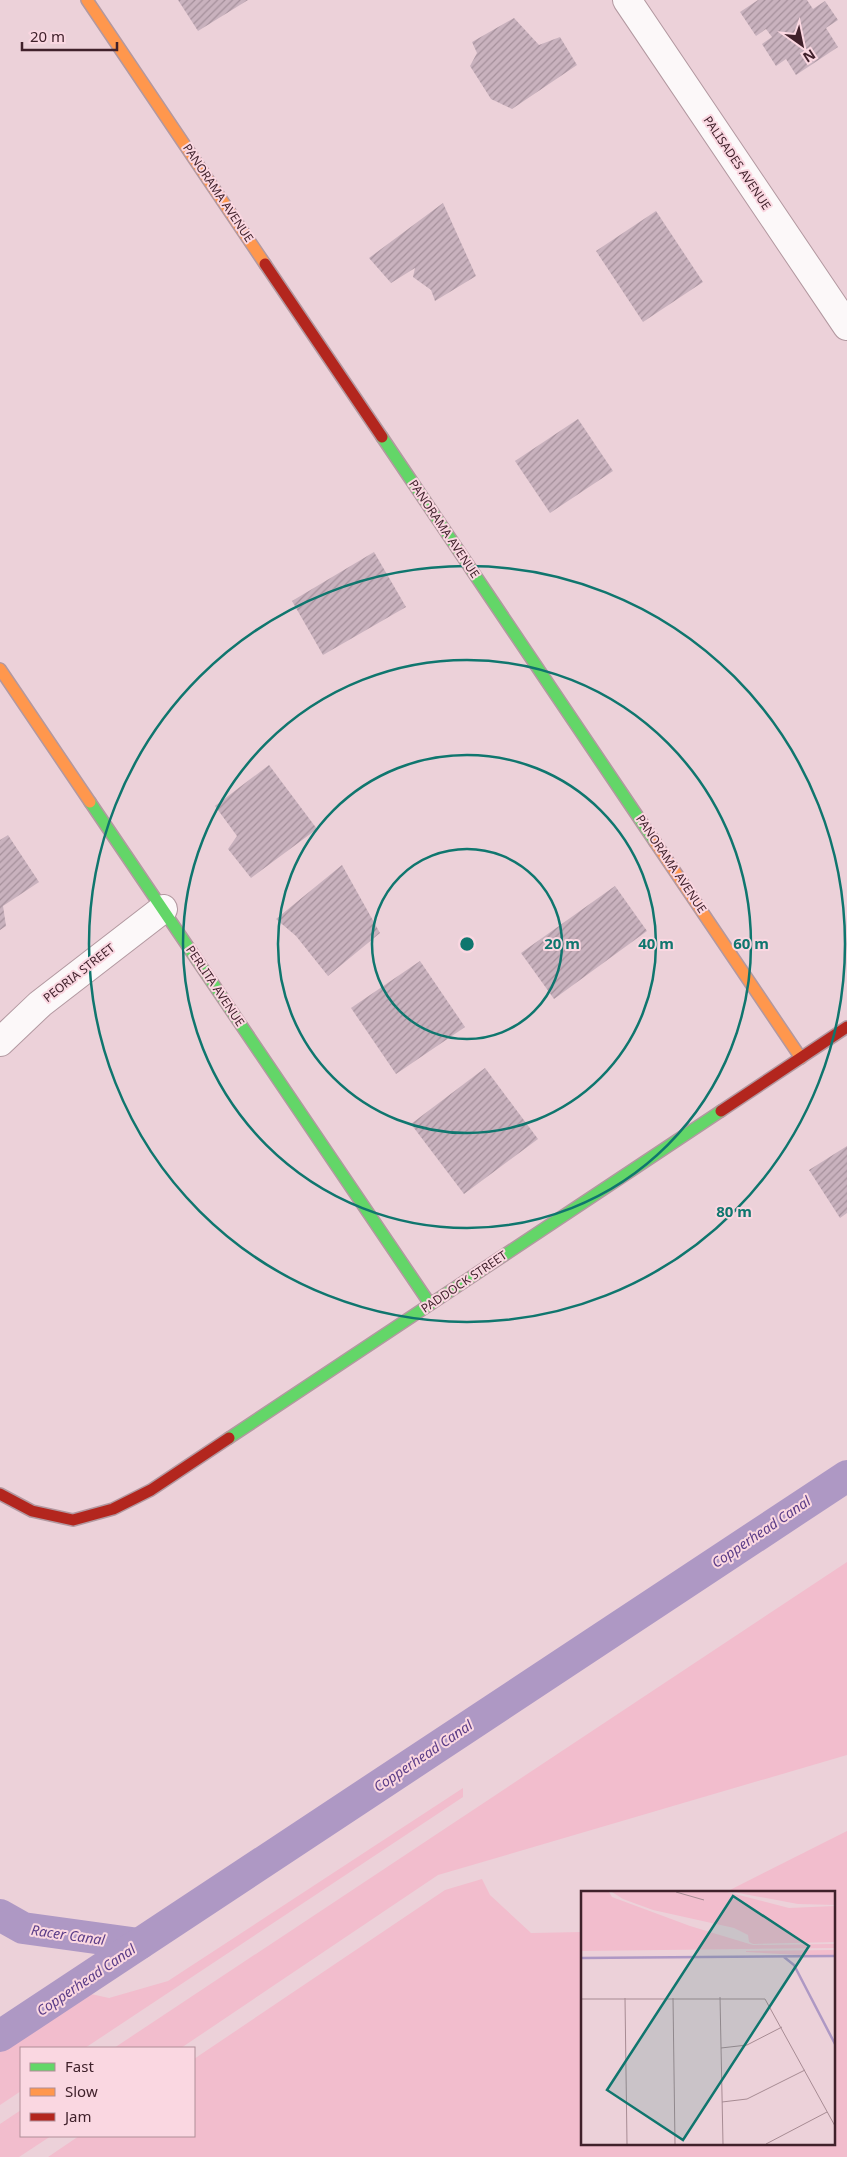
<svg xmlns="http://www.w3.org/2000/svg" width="847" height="2157" viewBox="0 0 847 2157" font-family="'Noto Sans',sans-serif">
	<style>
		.grass { fill: #f2bdcd }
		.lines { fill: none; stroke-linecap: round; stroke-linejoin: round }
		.canal { stroke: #ae98c4; stroke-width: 32 }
		.building { fill: url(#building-hatch) }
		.street-casing { stroke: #b298a0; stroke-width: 30 }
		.fast-casing { stroke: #b298a0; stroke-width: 14 }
		.slow-casing { stroke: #b298a0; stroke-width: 14 }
		.jam-casing { stroke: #b298a0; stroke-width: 14 }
		.street { stroke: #fcf8f9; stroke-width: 28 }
		.fast { stroke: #63d668; stroke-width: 11 }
		.slow { stroke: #ff974d; stroke-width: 11 }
		.jam { stroke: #b3261e; stroke-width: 11 }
		.ring { fill: none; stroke: #0f766e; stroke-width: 2.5 }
		.labels { text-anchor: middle; stroke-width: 4; stroke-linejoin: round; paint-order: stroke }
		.street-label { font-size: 12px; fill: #40212b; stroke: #fad7e1 }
		.water-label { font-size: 14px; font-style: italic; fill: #5b3d88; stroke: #fad7e1 }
		.inset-river { fill: none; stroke: #ae98c4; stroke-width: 2.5 }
		.inset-road { fill: none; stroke: #a78b93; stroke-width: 1 }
		.view { fill: #0f766e; fill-opacity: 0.15; stroke: #0f766e; stroke-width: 2.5 }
		.inset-edge { fill: none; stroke: #40212b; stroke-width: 2.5 }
		.centre { fill: #0f766e; stroke: #fad7e1; stroke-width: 2.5 }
		.ring-label { font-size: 15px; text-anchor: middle; font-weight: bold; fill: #0f766e; stroke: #fad7e1; stroke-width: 4; stroke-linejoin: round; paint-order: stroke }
	</style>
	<defs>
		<pattern id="building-hatch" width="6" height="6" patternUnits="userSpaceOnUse" patternTransform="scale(1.25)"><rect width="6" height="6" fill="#c9b2be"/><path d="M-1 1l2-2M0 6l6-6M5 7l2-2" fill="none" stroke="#a5909b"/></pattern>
	</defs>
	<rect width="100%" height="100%" fill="#ecd1d9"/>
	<!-- grass -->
	<g class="grass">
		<path d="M847,1562V1755L438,1875L181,2048H114Z"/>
		<path d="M463,1788V1797L85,2048H21V2091L0,2105V2034L68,1989L109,1998L168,1981Z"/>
		<path d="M847,1831V2157H48L79,2136H194V2059L445,1890L482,1879L490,1895L531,1933L582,1932V2143H833V1892H726Z"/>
		<path d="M21,2110V2136H51L19,2157H0V2124Z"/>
	</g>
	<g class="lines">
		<!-- canal -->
		<g class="canal">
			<path d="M0,1915L23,1928L139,1944"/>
			<path d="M0,2036L847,1476"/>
		</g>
	</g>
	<!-- building -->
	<g class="building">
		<path d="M178,0H248L198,31Z"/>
		<path d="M758,0H807L813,9L825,1L838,20L826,28L838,47L796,75L786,59L776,66L762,44L772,37L766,29L756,36L740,12Z"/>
		<path d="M514,18L539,45L560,37L577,65L512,109L491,99L470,66L477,53L472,42Z"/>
		<path d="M443,203L476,276L435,301L431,290L413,277L415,268L391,283L369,258Z"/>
		<path d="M656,211L703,282L643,322L596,251Z"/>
		<path d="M578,419L613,471L550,513L515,461Z"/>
		<path d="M374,552L406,607L323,655L292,601Z"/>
		<path d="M269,765L317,829L251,878L228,849L237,836L215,806Z"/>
		<path d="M8,835L39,882L3,906L6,926L0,930V840Z"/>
		<path d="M342,865L380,933L328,976L296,936L276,919Z"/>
		<path d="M615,886L647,931L554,999L521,953Z"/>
		<path d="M420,961L465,1027L396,1074L351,1008Z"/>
		<path d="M485,1068L538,1139L464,1194L411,1124Z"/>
		<path d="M847,1146V1213L840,1218L809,1170Z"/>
	</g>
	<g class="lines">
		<!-- street casing -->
		<g class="street-casing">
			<g id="street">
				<path d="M627,0L847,326"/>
				<path d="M0,1042L40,1004L163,909"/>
			</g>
		</g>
		<!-- fast casing -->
		<g class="fast-casing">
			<g id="fast">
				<path d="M382,437L655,842"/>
				<path d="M90,802L430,1304"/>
				<path d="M229,1438L721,1111"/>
			</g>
		</g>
		<!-- slow casing -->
		<g class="slow-casing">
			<g id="slow">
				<path d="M87,0L265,264"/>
				<path d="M0,669L90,802"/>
				<path d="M655,842L801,1058"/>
			</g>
		</g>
		<!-- jam casing -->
		<g class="jam-casing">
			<g id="jam">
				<path d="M265,264L382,437"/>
				<path d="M721,1111L847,1027"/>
				<path d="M0,1494L32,1511L73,1520L113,1509L151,1490L229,1438"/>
			</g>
		</g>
		<!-- street -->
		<use href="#street" class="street"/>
		<!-- fast -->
		<use href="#fast" class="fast"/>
		<!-- slow -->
		<use href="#slow" class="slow"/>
		<!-- jam -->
		<use href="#jam" class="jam"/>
	</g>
	<!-- distance rings -->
	<g class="ring">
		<circle cx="467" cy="944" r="95"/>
		<circle cx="467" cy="944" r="189"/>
		<circle cx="467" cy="944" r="284"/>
		<circle cx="467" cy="944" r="378"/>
	</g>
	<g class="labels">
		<!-- street labels -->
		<g class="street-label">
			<text transform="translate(737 163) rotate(56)" y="4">PALISADES AVENUE</text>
			<text transform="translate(218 193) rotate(56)" y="4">PANORAMA AVENUE</text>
			<text transform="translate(444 529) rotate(56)" y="4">PANORAMA AVENUE</text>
			<text transform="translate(671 864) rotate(56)" y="4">PANORAMA AVENUE</text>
			<text transform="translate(79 973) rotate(-38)" y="4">PEORIA STREET</text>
			<text transform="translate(215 986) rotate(56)" y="4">PERLITA AVENUE</text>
			<text transform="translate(464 1282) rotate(-34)" y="4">PADDOCK STREET</text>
		</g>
		<!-- water labels -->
		<g class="water-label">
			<text transform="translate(761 1532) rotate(-34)" y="5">Copperhead Canal</text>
			<text transform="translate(423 1756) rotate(-34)" y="5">Copperhead Canal</text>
			<text transform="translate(68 1935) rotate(8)" y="5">Racer Canal</text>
			<text transform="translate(86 1980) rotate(-34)" y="5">Copperhead Canal</text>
		</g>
	</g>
	<!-- overview -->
	<g transform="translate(581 1891)">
		<rect width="254" height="254" fill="#ecd1d9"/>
		<path d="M0,1H28L31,6L109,35L172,54L254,53V57L0,60ZM31,1H146L208,17L254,15V51L172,53L168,51L167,44L153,37L72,19L42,8ZM152,1H254V14L217,13ZM254,59V66L165,61V60Z" fill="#f2bdcd"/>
		<path class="inset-river" d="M203,66L213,74L254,153M0,67L254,65"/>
		<path class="inset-road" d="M95,1L123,9M139,106L142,253M44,107L46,253M92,107L94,253M0,108H184L254,235M140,157L166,154L201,136M141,211L166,208L224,179M185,253L246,221"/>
		<path class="view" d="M152,5L228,55L102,249L26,199Z"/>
		<rect width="254" height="254" class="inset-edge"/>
	</g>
	<circle cx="467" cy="944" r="8" class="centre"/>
	<g class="ring-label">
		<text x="562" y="949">20 m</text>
		<text x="656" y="949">40 m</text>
		<text x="751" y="949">60 m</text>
		<text x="734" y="1217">80 m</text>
	</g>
	<!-- legend -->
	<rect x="20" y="2047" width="175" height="90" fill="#fad7e1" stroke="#b08e98"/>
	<rect x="30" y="2063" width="25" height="8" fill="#63d668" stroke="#b08e98"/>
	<text x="65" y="2072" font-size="15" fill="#40212b">Fast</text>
	<rect x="30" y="2088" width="25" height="8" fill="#ff974d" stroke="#b08e98"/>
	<text x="65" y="2097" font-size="15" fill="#40212b">Slow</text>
	<rect x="30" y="2113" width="25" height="8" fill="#b3261e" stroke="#b08e98"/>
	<text x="65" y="2122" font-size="15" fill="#40212b">Jam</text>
	<!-- north arrow -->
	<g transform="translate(802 45) rotate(147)" stroke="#fad7e1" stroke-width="4" paint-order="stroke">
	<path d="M0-4L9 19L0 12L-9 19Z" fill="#40212b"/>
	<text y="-8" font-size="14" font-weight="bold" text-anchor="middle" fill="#40212b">N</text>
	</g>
	<!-- scale -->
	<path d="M22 42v8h95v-8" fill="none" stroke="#40212b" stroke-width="2.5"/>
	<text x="30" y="42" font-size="15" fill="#40212b" stroke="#fad7e1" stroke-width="4" paint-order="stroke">20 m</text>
</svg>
